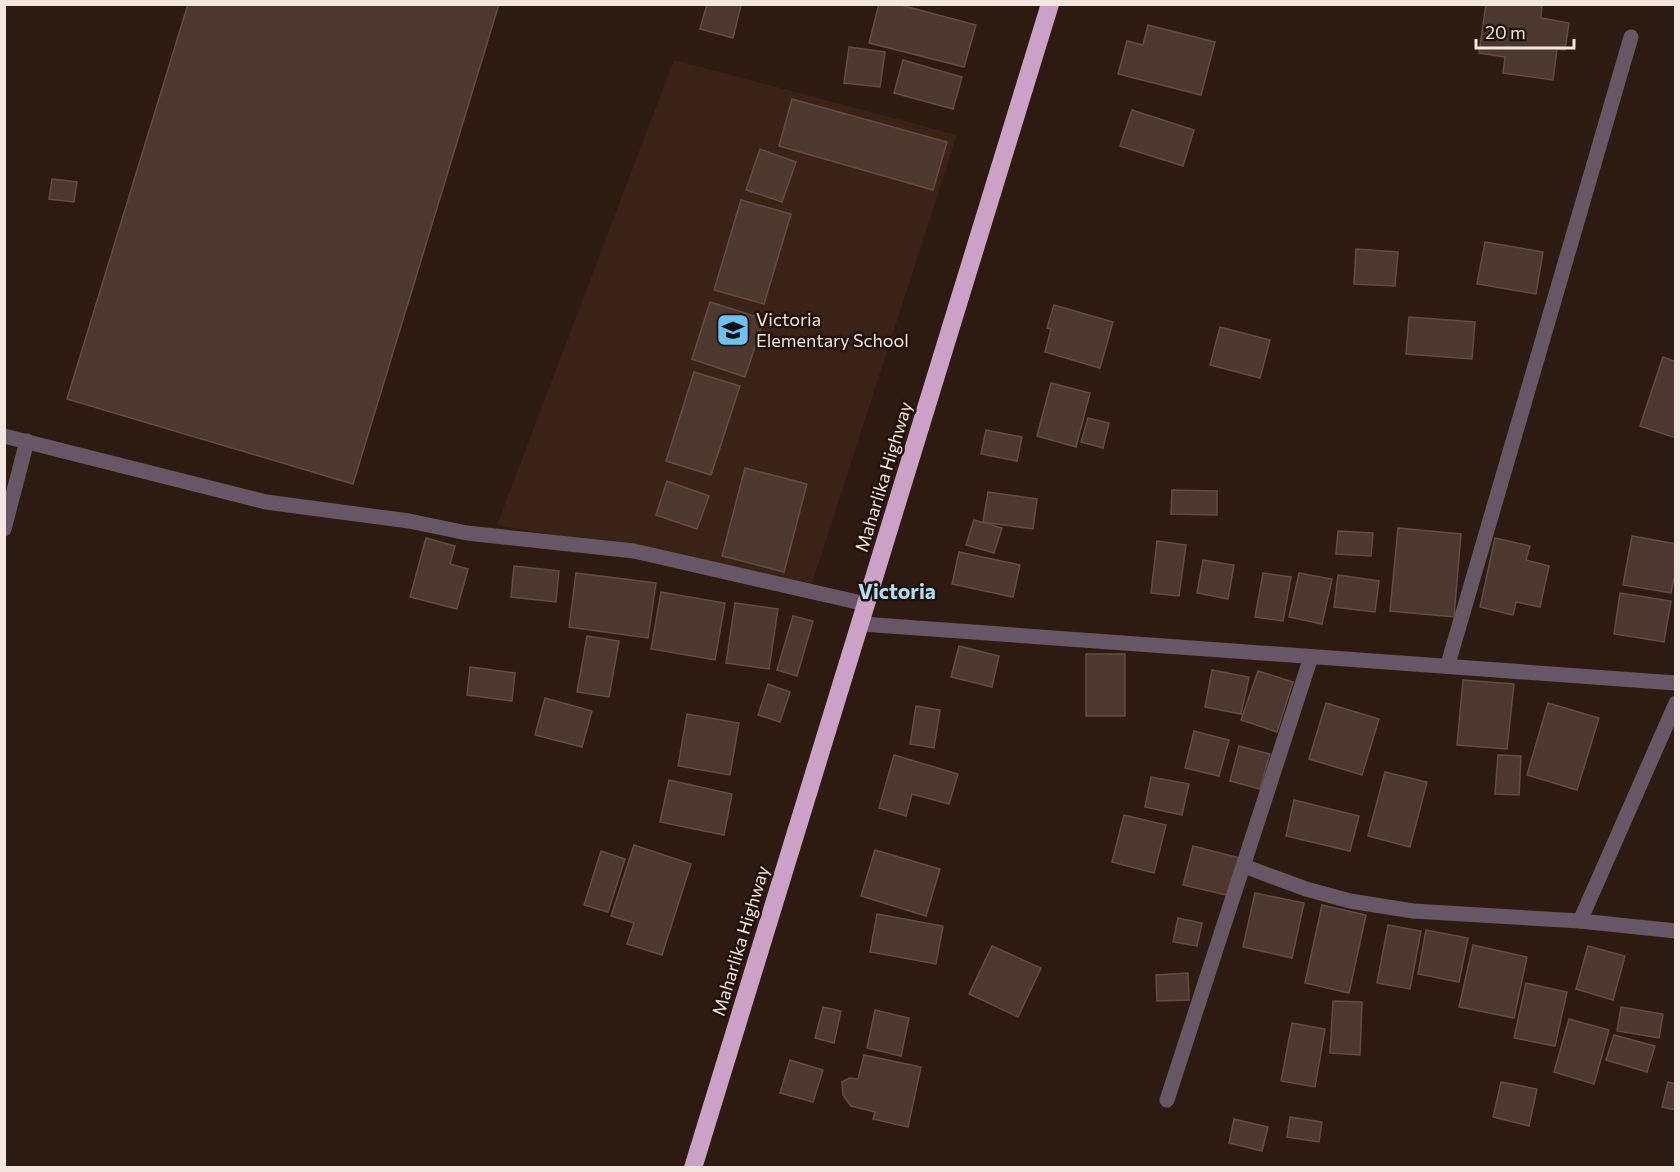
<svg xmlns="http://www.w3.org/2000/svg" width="1680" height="1172" viewBox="0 0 1680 1172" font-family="Commissioner,sans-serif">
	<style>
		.built { fill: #3a2316 }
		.building { fill: #4c382e; stroke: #614d42; stroke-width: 1.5 }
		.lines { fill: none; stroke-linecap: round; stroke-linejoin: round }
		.minor { stroke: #675665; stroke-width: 15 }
		.highway { stroke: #cca1c7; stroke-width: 18 }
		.labels { text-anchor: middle; stroke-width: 5; stroke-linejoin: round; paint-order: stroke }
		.poi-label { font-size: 18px; fill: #f2e6df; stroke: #231209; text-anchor: start }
		.street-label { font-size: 18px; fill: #f2e6df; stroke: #231209 }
		.quarter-label { font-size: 21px; font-weight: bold; fill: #b0ddf8; stroke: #231209 }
	</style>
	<rect width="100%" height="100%" fill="#2d1b12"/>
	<!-- built -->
	<path class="built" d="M674,60L957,135L812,583L497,525Z"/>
	<!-- building -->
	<g class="building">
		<path d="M188,4H499L353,484L67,399Z"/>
		<path d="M707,4L741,5L733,38L700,29Z"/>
		<path d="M879,4H897L976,25L964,67L869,43Z"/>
		<path d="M1486,4H1542L1541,18L1569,23L1565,50L1557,49L1553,80L1503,73L1505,57L1479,53Z"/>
		<path d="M1148,25L1215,42L1201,95L1118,74L1127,41L1143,45Z"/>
		<path d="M849,47L885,52L880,87L844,83Z"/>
		<path d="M903,60L962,77L953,109L894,93Z"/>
		<path d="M792,99L947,142L933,190L779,146Z"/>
		<path d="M1132,110L1194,130L1183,166L1120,146Z"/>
		<path d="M760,149L796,162L782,202L746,190Z"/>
		<path d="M52,179L77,182L74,202L49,199Z"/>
		<path d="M741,200L791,214L764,304L714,290Z"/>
		<path d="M1485,242L1543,252L1536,294L1477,284Z"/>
		<path d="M1356,249L1398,252L1395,286L1354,284Z"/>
		<path d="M710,302L764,319L745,377L692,359Z"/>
		<path d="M1054,305L1113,322L1100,368L1045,352L1051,329L1047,328Z"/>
		<path d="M1409,317L1475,322L1472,359L1406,354Z"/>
		<path d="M1220,327L1270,340L1260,378L1210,365Z"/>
		<path d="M1663,357L1676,362V438L1640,426Z"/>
		<path d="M694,372L740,386L711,475L666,461Z"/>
		<path d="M1051,383L1090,393L1076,447L1037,436Z"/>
		<path d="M1088,418L1109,423L1103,448L1081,442Z"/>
		<path d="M986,430L1022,437L1017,461L981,454Z"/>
		<path d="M745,468L807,484L784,572L722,556Z"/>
		<path d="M667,481L709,496L697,529L656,515Z"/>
		<path d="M1172,490L1217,491V515L1171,514Z"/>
		<path d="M988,492L1037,499L1033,529L983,522Z"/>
		<path d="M974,520L1002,528L994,553L966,545Z"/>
		<path d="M1398,528L1461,534L1454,617L1390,611Z"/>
		<path d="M1338,531L1373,533L1371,556L1336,554Z"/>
		<path d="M1632,536L1676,544V567L1671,593L1623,585Z"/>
		<path d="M426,538L455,546L450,564L468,569L457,609L410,597Z"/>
		<path d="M1495,538L1530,546L1526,560L1549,566L1540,607L1516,602L1513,615L1480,607Z"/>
		<path d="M1157,541L1186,545L1179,596L1151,593Z"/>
		<path d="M959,552L1020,565L1013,597L952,584Z"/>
		<path d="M1203,560L1234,565L1228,599L1197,593Z"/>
		<path d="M514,566L559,571L556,602L511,597Z"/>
		<path d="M576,573L656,583L648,638L569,627Z"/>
		<path d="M1263,573L1291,577L1283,621L1255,617Z"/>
		<path d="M1299,573L1332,579L1322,624L1289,617Z"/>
		<path d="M1338,575L1379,581L1375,612L1334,607Z"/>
		<path d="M661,592L725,603L715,660L651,649Z"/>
		<path d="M1620,593L1671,601L1664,642L1614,634Z"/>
		<path d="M735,603L778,609L769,669L726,663Z"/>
		<path d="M793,616L813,621L797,676L777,670Z"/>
		<path d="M587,636L619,641L609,697L577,692Z"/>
		<path d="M959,646L999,656L992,687L951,677Z"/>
		<rect x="1086" y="654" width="39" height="62"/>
		<path d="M470,667L515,673L512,701L467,695Z"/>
		<path d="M1212,670L1249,677L1241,714L1205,707Z"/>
		<path d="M1258,671L1293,682L1277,732L1241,720Z"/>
		<path d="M1463,680L1514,684L1507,749L1457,745Z"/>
		<path d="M768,684L790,692L780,722L758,715Z"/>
		<path d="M545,698L592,711L582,747L535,735Z"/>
		<path d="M1326,703L1379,719L1362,775L1309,759Z"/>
		<path d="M1548,703L1599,718L1577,790L1527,775Z"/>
		<path d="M916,706L940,710L934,748L910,744Z"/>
		<path d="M687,714L739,723L730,775L678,766Z"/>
		<path d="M1194,731L1229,740L1219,776L1185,768Z"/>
		<path d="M1239,746L1270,754L1260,789L1230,781Z"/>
		<path d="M894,755L958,774L949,804L912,794L906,816L879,808Z"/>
		<path d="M1498,755L1521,756L1519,795L1495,794Z"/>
		<path d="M1385,772L1427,782L1410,847L1368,836Z"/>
		<path d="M1151,777L1189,784L1182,815L1145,807Z"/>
		<path d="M669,780L732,794L724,835L660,822Z"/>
		<path d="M1294,800L1359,816L1350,851L1286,836Z"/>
		<path d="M1124,815L1166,825L1154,873L1112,862Z"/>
		<path d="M634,845L691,864L662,955L627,944L634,923L611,916Z"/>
		<path d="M1193,846L1240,858L1231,896L1183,885Z"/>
		<path d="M875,850L940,869L926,916L861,896Z"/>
		<path d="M601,851L625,859L608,912L584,905Z"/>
		<path d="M1255,893L1304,903L1292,958L1243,947Z"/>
		<path d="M1322,905L1366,915L1349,993L1305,983Z"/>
		<path d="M877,914L943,926L936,964L870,952Z"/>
		<path d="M1178,918L1202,923L1197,946L1173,942Z"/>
		<path d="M1388,925L1421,931L1410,989L1377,983Z"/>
		<path d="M1426,930L1468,938L1459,982L1418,974Z"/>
		<path d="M1473,945L1527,957L1514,1018L1459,1007Z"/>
		<path d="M992,946L1041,968L1018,1017L969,994Z"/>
		<path d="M1588,946L1625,956L1613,1000L1576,989Z"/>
		<path d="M1188,973L1189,1000L1157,1001L1156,975Z"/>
		<path d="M1526,983L1567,992L1555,1046L1514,1038Z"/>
		<path d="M1333,1001L1362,1002L1360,1055L1330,1053Z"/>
		<path d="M823,1007L841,1011L834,1043L815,1038Z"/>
		<path d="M1621,1007L1663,1014L1659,1038L1617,1031Z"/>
		<path d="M875,1010L909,1018L901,1056L867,1048Z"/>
		<path d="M1569,1019L1609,1030L1594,1084L1554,1072Z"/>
		<path d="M1292,1023L1325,1029L1315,1087L1281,1081Z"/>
		<path d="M1614,1035L1655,1046L1647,1072L1606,1060Z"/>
		<path d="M864,1055L921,1067L908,1127L873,1119L875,1112L851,1106L843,1095L842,1082L849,1078L858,1079Z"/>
		<path d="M790,1060L823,1070L813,1102L780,1093Z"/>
		<path d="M1501,1082L1537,1089L1529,1126L1493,1117Z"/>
		<path d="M1668,1082L1676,1084V1110L1662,1107Z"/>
		<path d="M1290,1117L1322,1122L1319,1142L1287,1137Z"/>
		<path d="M1234,1119L1268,1127L1262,1151L1229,1143Z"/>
	</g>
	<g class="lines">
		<!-- minor -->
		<g class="minor">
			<path d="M4,436L266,502L409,521L467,533L634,551L866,604"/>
			<path d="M4,529L27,441"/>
			<path d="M862,624L1676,683"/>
			<path d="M1448,664L1631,37"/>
			<path d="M1244,866L1306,889L1350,901L1413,911L1580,921L1676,931"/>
			<path d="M1580,921L1676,703"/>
			<path d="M1167,1100L1311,657"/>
		</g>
		<!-- highway -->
		<path class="highway" d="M693,1168L1050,4"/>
	</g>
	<!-- icons -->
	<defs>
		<g id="school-square" transform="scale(1.725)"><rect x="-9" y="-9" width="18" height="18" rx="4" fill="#6cc2f3" stroke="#231209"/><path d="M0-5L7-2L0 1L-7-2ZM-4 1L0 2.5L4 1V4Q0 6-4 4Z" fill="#111"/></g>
	</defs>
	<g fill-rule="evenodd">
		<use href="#school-square" x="733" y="330"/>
	</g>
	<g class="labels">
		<!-- poi labels -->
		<g class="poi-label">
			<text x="756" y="326">Victoria<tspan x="756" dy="21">Elementary School</tspan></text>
		</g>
		<!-- street labels -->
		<g class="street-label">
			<text transform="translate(884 477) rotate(-73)" y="6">Maharlika Highway</text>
			<text transform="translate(741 941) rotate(-73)" y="6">Maharlika Highway</text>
		</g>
		<!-- quarter labels -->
		<g class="quarter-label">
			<text x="897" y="599">Victoria</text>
		</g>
	</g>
	<!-- border -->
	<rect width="1680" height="1172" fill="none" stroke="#f2e6df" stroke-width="12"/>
	<!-- scale -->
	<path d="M1476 39v9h98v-9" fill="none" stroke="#f2e6df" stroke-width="3"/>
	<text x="1485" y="39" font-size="18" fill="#f2e6df" stroke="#231209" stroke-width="4.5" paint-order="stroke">20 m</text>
</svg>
